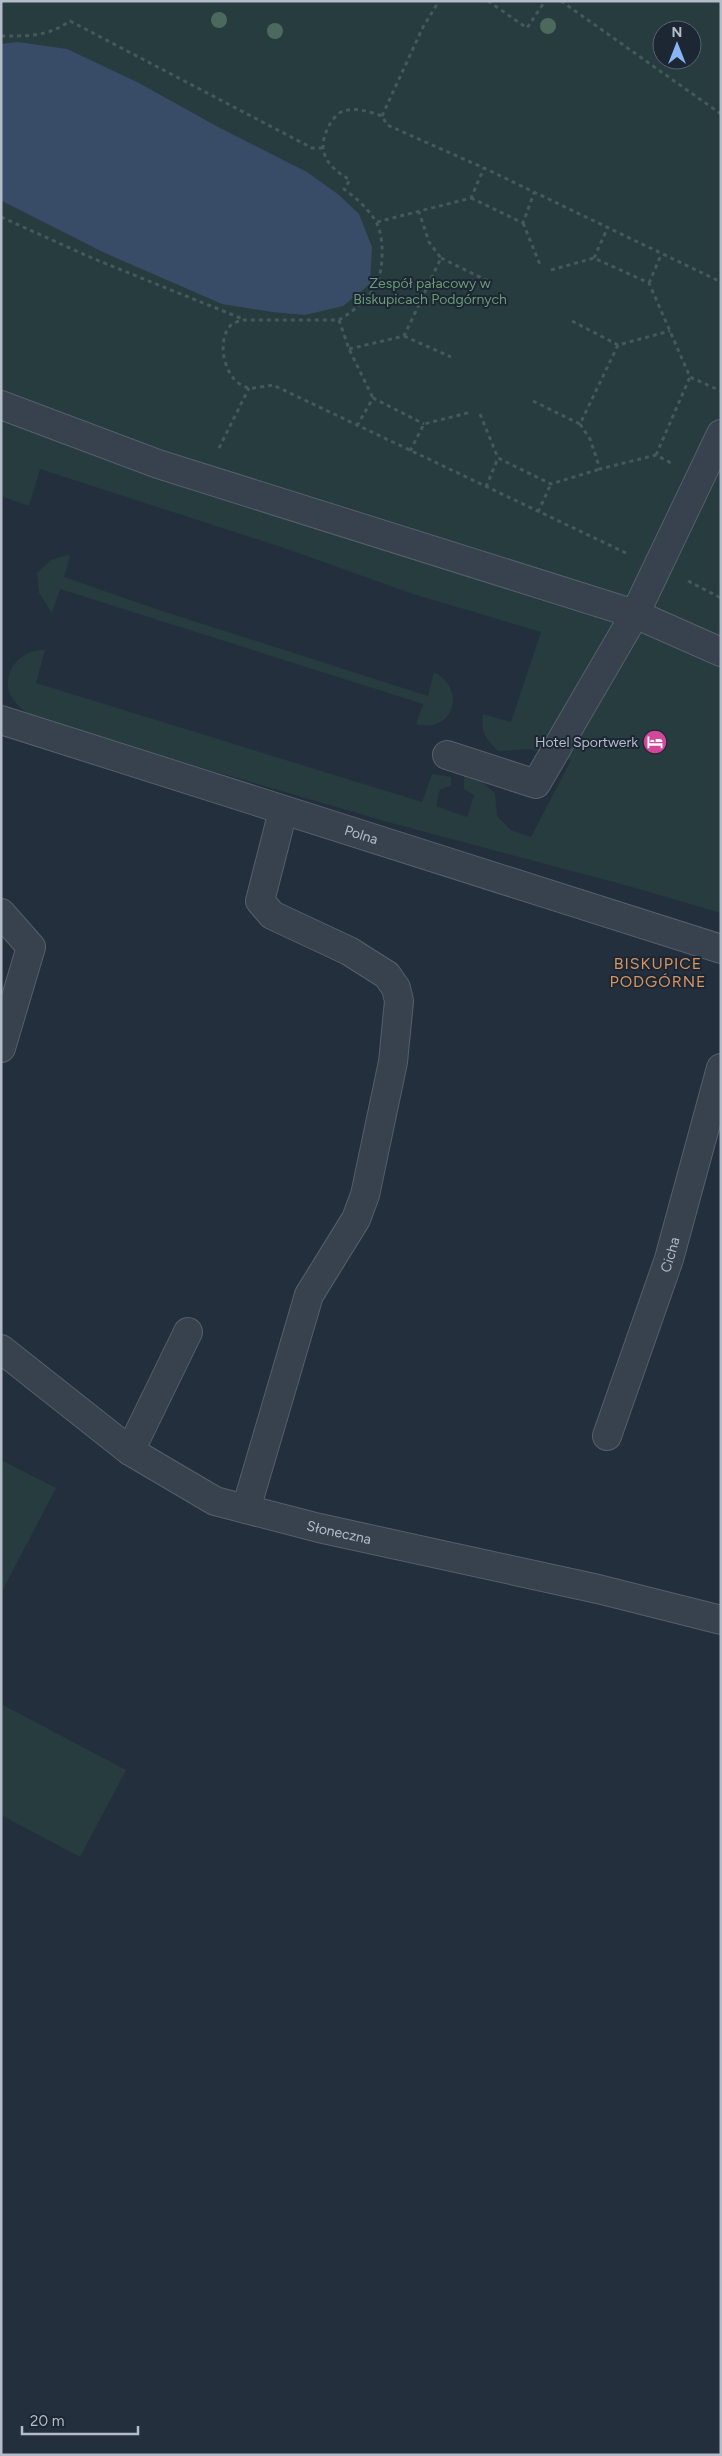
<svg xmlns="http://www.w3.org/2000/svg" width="722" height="2456" viewBox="0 0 722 2456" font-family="Figtree,sans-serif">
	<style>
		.green { fill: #263c3f; fill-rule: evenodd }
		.water { fill: #394c67 }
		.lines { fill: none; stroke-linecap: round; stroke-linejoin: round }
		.minor-casing { stroke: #565f6c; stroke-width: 30 }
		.path { stroke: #44595c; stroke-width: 3; stroke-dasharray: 4 4; stroke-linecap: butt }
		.minor { stroke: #38414e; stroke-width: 28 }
		.tree { fill: #4b6a5d }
		.labels { text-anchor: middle; stroke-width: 4; stroke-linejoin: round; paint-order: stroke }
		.park-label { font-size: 14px; fill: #6b9a76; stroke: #1d2633 }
		.poi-label { font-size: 14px; fill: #b4bcc9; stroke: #1d2633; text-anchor: end }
		.street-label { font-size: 14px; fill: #b4bcc9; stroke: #1d2633 }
		.quarter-label { font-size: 16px; letter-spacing: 1px; fill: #d59563; stroke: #1d2633 }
	</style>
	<rect width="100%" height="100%" fill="#242f3e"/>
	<!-- green -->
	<g class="green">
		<path d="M1,1H721V913L625,885L395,824L34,719C24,711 9,700 8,686C7,664 25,649 45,650L36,683L422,802L432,774L451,777V786L440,789L436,806L467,817L474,795L464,789V775L482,782L495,793L497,816L511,830L531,837L571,760L530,749L498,751C486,739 480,732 483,714L511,722L541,632L413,594L287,549L40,469L29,506L1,496ZM662,30H692V60H662Z"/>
		<path d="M67,555L70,556L64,577L159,610L428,696L434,672C468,689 453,734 416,724L423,704L60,589L52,613L39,593L37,573L51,560Z"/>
		<path d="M1,1460L56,1488L1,1593Z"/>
		<path d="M1,1704L126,1770L80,1857L1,1815Z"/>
	</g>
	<!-- water -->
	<path class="water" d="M18,42L67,49L139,83L218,127L307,172L339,195L359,214L372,247L370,284L343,306L305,315L272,312L222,304L105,253L4,202L1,199V44Z"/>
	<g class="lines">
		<!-- minor casing -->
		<g class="minor-casing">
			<g id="minor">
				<path d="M1,405L158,464L635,614L721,434"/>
				<path id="s1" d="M1,720L721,949"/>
				<path d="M447,755L536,784L635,614L721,652"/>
				<path d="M1,913L31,947L1,1048"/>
				<path id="s2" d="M1,1349L130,1451L215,1501L319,1528L598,1589L721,1620"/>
				<path id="s3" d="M607,1436L669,1259L721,1068"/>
				<path d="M130,1451L188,1332"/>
				<path d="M246,1509L309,1295L356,1219L365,1195L393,1062L399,1001L396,988L387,975L349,951L272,915L260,901L283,811"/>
			</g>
		</g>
		<!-- path -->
		<g class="path">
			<path d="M488,1L527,28L545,1"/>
			<path d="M561,1L721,114"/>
			<path d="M1,36C28,36 47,37 70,21L312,148H323"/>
			<path d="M382,116L423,27L439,1"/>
			<path d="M471,198L523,223L534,193"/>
			<path d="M1,217L92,258L243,319"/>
			<path d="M377,222L471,198L484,168"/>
			<path d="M523,223L541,267"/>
			<path d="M441,258L488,281"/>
			<path d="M594,258L607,229"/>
			<path d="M551,270L594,258L649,283L690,377L721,391"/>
			<path d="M649,283L661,255"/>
			<path d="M339,320L349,349L373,398"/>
			<path d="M572,321L618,345L670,331"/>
			<path d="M404,336L451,357"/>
			<path d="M349,349L404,336L441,258L429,242L419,212"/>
			<path d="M533,401L580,424L618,345"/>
			<path d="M480,414L498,458L551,484L600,469"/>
			<path d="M580,424L590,439L600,469L656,455L671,463"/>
			<path d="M357,426L373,398L424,424"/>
			<path d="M219,448L249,388"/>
			<path d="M410,451L424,424L471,412"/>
			<path d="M656,455L690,377"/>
			<path d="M486,487L498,458"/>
			<path d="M538,512L551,484"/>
			<path d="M626,553L273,385C266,386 257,388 250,388C225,385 214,340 232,324C235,322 240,321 243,320H339C352,312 365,301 374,289C384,275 385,236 376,222C368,208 356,198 344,189L350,180C326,166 315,150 330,124C333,119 338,112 344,111C356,107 370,112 382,116L387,125L484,168L721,282"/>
			<path d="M688,581L721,598"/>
		</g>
		<!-- minor -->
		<use href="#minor" class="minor"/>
	</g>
	<!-- trees -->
	<g class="tree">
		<circle cx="219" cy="20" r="8"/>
		<circle cx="548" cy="26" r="8"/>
		<circle cx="275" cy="31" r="8"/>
	</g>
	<!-- icons -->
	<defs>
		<g id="hotel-disc" transform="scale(1.25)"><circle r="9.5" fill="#d1479c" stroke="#1d2633"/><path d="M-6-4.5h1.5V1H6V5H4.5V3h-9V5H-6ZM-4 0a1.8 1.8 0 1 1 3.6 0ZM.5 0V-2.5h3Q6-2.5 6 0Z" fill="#fff"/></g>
	</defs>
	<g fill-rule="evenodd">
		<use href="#hotel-disc" x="655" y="742"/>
	</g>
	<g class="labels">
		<!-- park labels -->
		<g class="park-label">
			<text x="430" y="288">Zespół pałacowy w<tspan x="430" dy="16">Biskupicach Podgórnych</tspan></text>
		</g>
		<!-- poi labels -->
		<g class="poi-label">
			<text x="638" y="747">Hotel Sportwerk</text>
		</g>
		<!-- street labels -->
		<g class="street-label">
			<text dy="5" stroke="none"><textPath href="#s1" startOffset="378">Polna</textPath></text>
			<text dy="5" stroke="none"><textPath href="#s3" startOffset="192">Cicha</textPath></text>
			<text dy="5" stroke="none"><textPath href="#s2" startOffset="391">Słoneczna</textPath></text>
		</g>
		<!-- quarter labels -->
		<g class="quarter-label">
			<text x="658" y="969">BISKUPICE<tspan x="658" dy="18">PODGÓRNE</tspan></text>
		</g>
	</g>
	<!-- border -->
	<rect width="722" height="2456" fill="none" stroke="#b4bcc9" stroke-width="5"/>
	<!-- north arrow -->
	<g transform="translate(677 45)"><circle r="24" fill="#1d2633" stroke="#59626f"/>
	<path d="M0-4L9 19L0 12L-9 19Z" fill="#8ab4f8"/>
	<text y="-8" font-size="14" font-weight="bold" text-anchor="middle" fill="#b4bcc9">N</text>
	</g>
	<!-- scale -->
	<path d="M22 2426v8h116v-8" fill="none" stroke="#b4bcc9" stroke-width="2.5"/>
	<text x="30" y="2426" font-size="15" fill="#b4bcc9" stroke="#1d2633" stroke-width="4" paint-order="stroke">20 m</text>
</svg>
